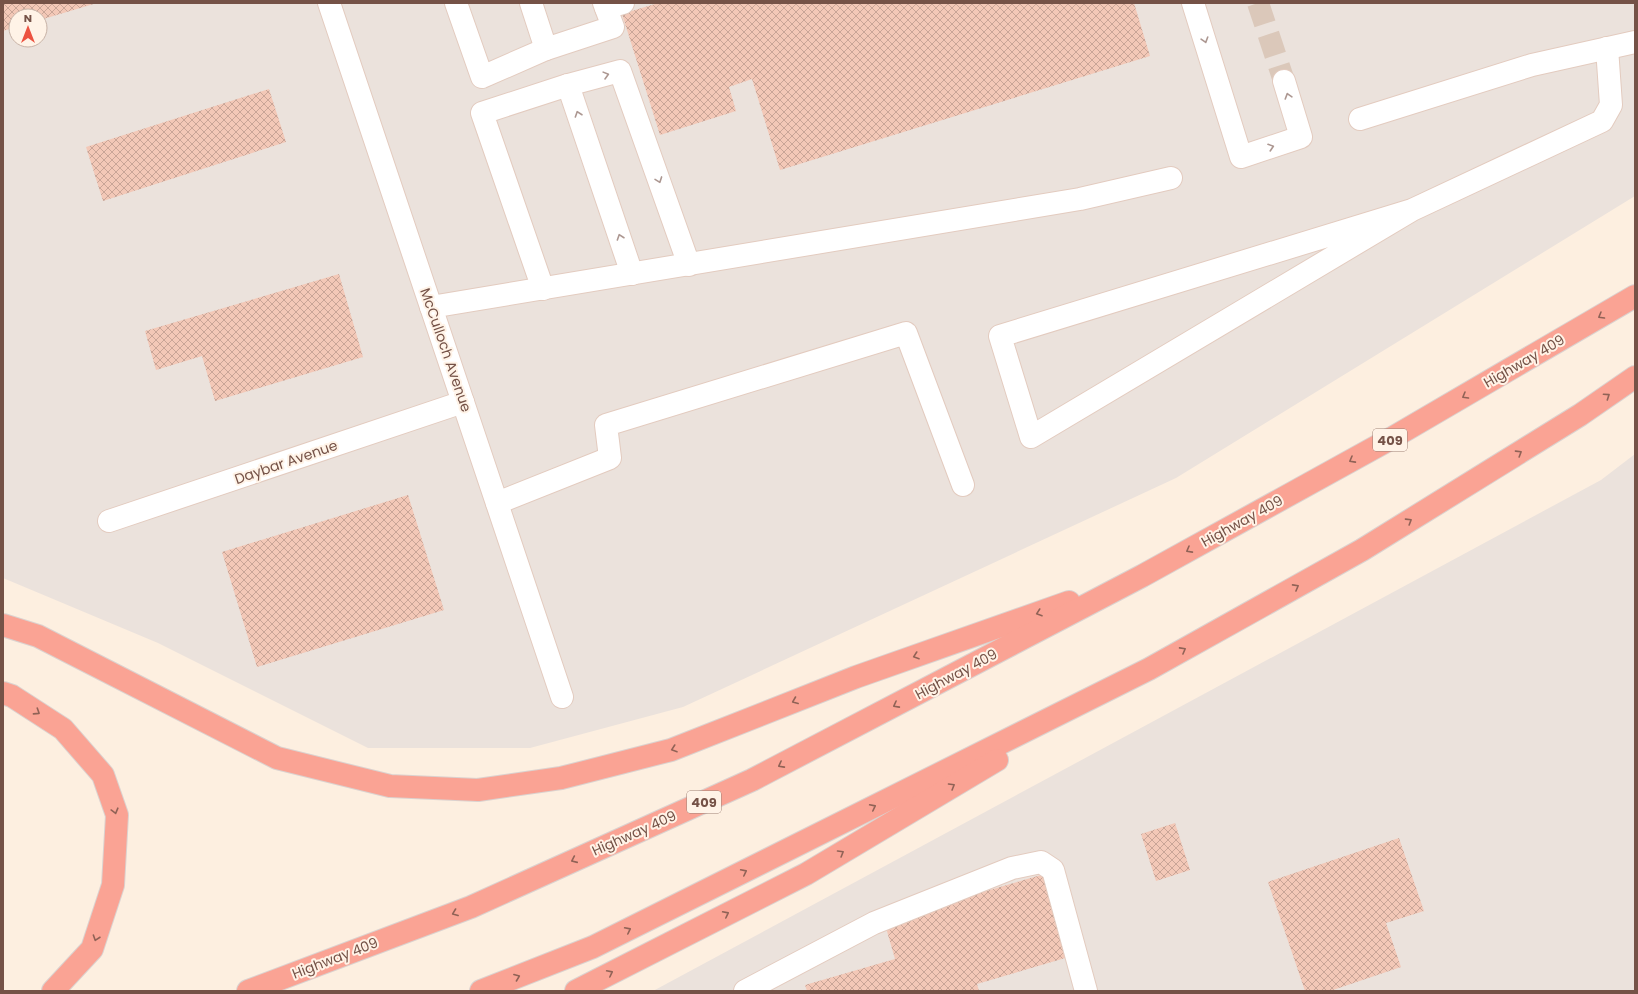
<svg xmlns="http://www.w3.org/2000/svg" width="1638" height="994" viewBox="0 0 1638 994" font-family="Poppins,sans-serif">
	<style>
		.industrial { fill: #ebe2dc; fill-rule: evenodd }
		.building { fill: url(#building-cross-hatch) }
		.lines { fill: none; stroke-linecap: round; stroke-linejoin: round }
		.minor-tunnel { stroke: #dbc8ba; stroke-width: 22; stroke-dasharray: 22 11; stroke-linecap: butt }
		.minor-casing { stroke: #e3cbbf; stroke-width: 24 }
		.highway-casing { stroke: #dbd2cf; stroke-width: 24 }
		.minor { stroke: #fff; stroke-width: 22 }
		.highway { stroke: #faa394; stroke-width: 22 }
		.oneway { stroke: #ac9791 }
		.oneway2 { stroke: #906256 }
		.labels { text-anchor: middle; stroke-width: 4; stroke-linejoin: round; paint-order: stroke }
		.shield { fill: #fff3e7; stroke: #9e8277; stroke-width: 1 }
		.shield-label { font-size: 13px; font-weight: bold; fill: #755247 }
		.street-label { font-size: 14px; fill: #755247; stroke: #fff3e7 }
	</style>
	<defs>
		<pattern id="building-cross-hatch" width="8" height="8" patternUnits="userSpaceOnUse"><rect width="8" height="8" fill="#f3c8b7"/><path d="M0 0l8 8M0 8l8-8" fill="none" stroke="#c9a597"/></pattern>
	</defs>
	<rect width="100%" height="100%" fill="#fdefe0"/>
	<!-- industrial -->
	<g class="industrial">
		<path d="M3,3H1635V196L1176,478L683,707L530,748H368L158,643L3,578ZM16,16H40V40H16Z"/>
		<path d="M1635,454V991H653L1601,480Z"/>
	</g>
	<!-- building -->
	<g class="building">
		<path d="M3,3H97L40,20V16H16V27L3,31Z"/>
		<path d="M658,3H1134L1150,56L780,170L752,79L729,87L736,111L660,135L622,14Z"/>
		<path d="M269,89L286,142L103,201L86,147Z"/>
		<path d="M339,274L363,357L215,401L202,356L156,370L145,331Z"/>
		<path d="M408,495L444,610L257,667L222,552Z"/>
		<path d="M1175,823L1190,870L1156,881L1141,834Z"/>
		<path d="M1399,838L1424,911L1386,923L1401,967L1330,991H1305L1268,882Z"/>
		<path d="M1048,873L1072,956L977,984L979,991H807L805,985L895,959L884,921Z"/>
	</g>
	<g class="lines">
		<!-- minor-tunnel -->
		<path class="minor-tunnel" d="M1258,3L1284,81"/>
		<!-- minor casing -->
		<g class="minor-casing">
			<g id="minor">
				<path d="M329,3L562,697"/>
				<path d="M456,3L482,77L546,49"/>
				<path d="M531,3L546,49L613,27L604,3"/>
				<path d="M1193,3L1241,157L1301,137L1284,81"/>
				<path d="M606,8L623,3"/>
				<path d="M568,85L632,274"/>
				<path d="M1360,119L1532,65L1635,42"/>
				<path d="M1412,210L1031,437L1000,336L1412,210L1602,121L1611,105L1607,48"/>
				<path d="M543,289L482,113L568,85L620,71L689,265"/>
				<path d="M431,307L1080,199L1171,178"/>
				<path d="M497,503L610,458L606,425L906,333L963,485"/>
				<path d="M109,521L463,402"/>
				<path d="M745,991L874,923L1012,868L1041,862L1053,870L1086,991"/>
			</g>
		</g>
		<!-- highway casing -->
		<g class="highway-casing">
			<g id="highway">
				<path d="M3,625L38,636L277,758L390,786L478,790L561,778L671,750L856,677L1069,602"/>
				<path d="M3,693L12,696L63,729L103,775L117,815L113,885L92,949L53,991"/>
				<path d="M248,991L471,907L752,780L1142,576L1392,438L1635,296"/>
				<path d="M481,991L593,947L1149,669L1362,550L1580,415L1635,377"/>
				<path d="M576,991L806,874L997,760"/>
			</g>
		</g>
		<!-- minor -->
		<use href="#minor" class="minor"/>
		<!-- highway -->
		<use href="#highway" class="highway"/>
	</g>
	<!-- one-way arrows -->
	<defs><path id="oneway-chevron" d="M-2-3.5L2.5 0L-2 3.5" fill="none" stroke-width="1.6" stroke-linecap="round" stroke-linejoin="round"/></defs>
	<g class="oneway">
		<use href="#oneway-chevron" transform="translate(1205 40) rotate(73)"/>
		<use href="#oneway-chevron" transform="translate(606 75) rotate(-15)"/>
		<use href="#oneway-chevron" transform="translate(1288 96) rotate(-107)"/>
		<use href="#oneway-chevron" transform="translate(578 114) rotate(-109)"/>
		<use href="#oneway-chevron" transform="translate(1271 147) rotate(-18)"/>
		<use href="#oneway-chevron" transform="translate(659 180) rotate(70)"/>
		<use href="#oneway-chevron" transform="translate(620 237) rotate(-109)"/>
	</g>
	<g class="oneway2">
		<use href="#oneway-chevron" transform="translate(1601 316) rotate(150)"/>
		<use href="#oneway-chevron" transform="translate(1465 396) rotate(150)"/>
		<use href="#oneway-chevron" transform="translate(1607 396) rotate(-34)"/>
		<use href="#oneway-chevron" transform="translate(1519 453) rotate(-32)"/>
		<use href="#oneway-chevron" transform="translate(1352 460) rotate(151)"/>
		<use href="#oneway-chevron" transform="translate(1409 521) rotate(-32)"/>
		<use href="#oneway-chevron" transform="translate(1189 550) rotate(151)"/>
		<use href="#oneway-chevron" transform="translate(1296 587) rotate(-29)"/>
		<use href="#oneway-chevron" transform="translate(1039 613) rotate(161)"/>
		<use href="#oneway-chevron" transform="translate(1183 650) rotate(-29)"/>
		<use href="#oneway-chevron" transform="translate(916 656) rotate(161)"/>
		<use href="#oneway-chevron" transform="translate(795 701) rotate(158)"/>
		<use href="#oneway-chevron" transform="translate(896 705) rotate(152)"/>
		<use href="#oneway-chevron" transform="translate(37 712) rotate(33)"/>
		<use href="#oneway-chevron" transform="translate(674 749) rotate(161)"/>
		<use href="#oneway-chevron" transform="translate(781 765) rotate(152)"/>
		<use href="#oneway-chevron" transform="translate(952 786) rotate(-31)"/>
		<use href="#oneway-chevron" transform="translate(873 807) rotate(-27)"/>
		<use href="#oneway-chevron" transform="translate(115 811) rotate(75)"/>
		<use href="#oneway-chevron" transform="translate(841 853) rotate(-31)"/>
		<use href="#oneway-chevron" transform="translate(574 860) rotate(156)"/>
		<use href="#oneway-chevron" transform="translate(744 872) rotate(-27)"/>
		<use href="#oneway-chevron" transform="translate(455 913) rotate(159)"/>
		<use href="#oneway-chevron" transform="translate(726 914) rotate(-27)"/>
		<use href="#oneway-chevron" transform="translate(628 930) rotate(-27)"/>
		<use href="#oneway-chevron" transform="translate(96 938) rotate(109)"/>
		<use href="#oneway-chevron" transform="translate(610 973) rotate(-27)"/>
		<use href="#oneway-chevron" transform="translate(517 977) rotate(-21)"/>
	</g>
	<g class="labels">
		<!-- shield labels -->
		<g class="shield">
			<rect x="1373" y="429" width="34" height="22" rx="3"/>
			<rect x="687" y="791" width="34" height="22" rx="3"/>
		</g>
		<g class="shield-label">
			<text x="1390" y="445">409</text>
			<text x="704" y="807">409</text>
		</g>
		<!-- street labels -->
		<g class="street-label">
			<text transform="translate(446 350) rotate(71)" y="5">McCulloch Avenue</text>
			<text transform="translate(1524 361) rotate(-30)" y="5">Highway 409</text>
			<text transform="translate(286 462) rotate(-19)" y="5">Daybar Avenue</text>
			<text transform="translate(1242 521) rotate(-29)" y="5">Highway 409</text>
			<text transform="translate(956 674) rotate(-28)" y="5">Highway 409</text>
			<text transform="translate(634 833) rotate(-24)" y="5">Highway 409</text>
			<text transform="translate(335 958) rotate(-21)" y="5">Highway 409</text>
		</g>
	</g>
	<!-- border -->
	<rect width="1638" height="994" fill="none" stroke="#755247" stroke-width="8"/>
	<!-- north arrow -->
	<g transform="translate(28 28)"><circle r="19" fill="#fff3e7" stroke="#c8b3a7"/>
	<path d="M0-3L7 15L0 10L-7 15Z" fill="#ec5240"/>
	<text y="-6" font-size="11" font-weight="bold" text-anchor="middle" fill="#755247">N</text>
	</g>
</svg>
